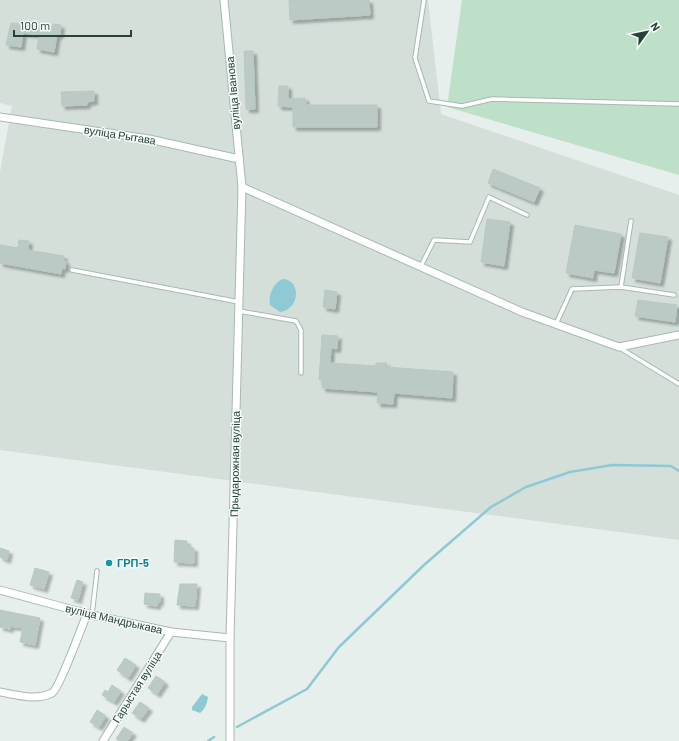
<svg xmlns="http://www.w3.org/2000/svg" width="679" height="741" viewBox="0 0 679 741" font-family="Barlow,sans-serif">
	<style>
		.built { fill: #d4dfda }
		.green { fill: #bfe0c8 }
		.water { fill: #8ec9d4 }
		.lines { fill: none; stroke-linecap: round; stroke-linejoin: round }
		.stream { stroke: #8ec9d4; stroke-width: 2.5 }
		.building { fill: #bbcac4; stroke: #b8c9c2; filter: url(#shadow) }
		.service-casing { stroke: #a8b8b2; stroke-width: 5.5 }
		.minor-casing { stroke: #a8b8b2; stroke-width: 9 }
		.service { stroke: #fff; stroke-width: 3.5 }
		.minor { stroke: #fff; stroke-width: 7 }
		.culture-dot { fill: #0f9aa8; stroke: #f7fbf9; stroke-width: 1.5 }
		.labels { text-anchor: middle; stroke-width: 3; stroke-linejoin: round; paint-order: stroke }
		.street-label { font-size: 11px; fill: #24423a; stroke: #f7fbf9 }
		.culture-label { font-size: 11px; font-weight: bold; fill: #0d838f; stroke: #f7fbf9; text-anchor: start }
	</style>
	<defs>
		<filter id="shadow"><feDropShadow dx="3.5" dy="3.5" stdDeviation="1" flood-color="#0004"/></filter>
	</defs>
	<rect width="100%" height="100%" fill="#e6efeb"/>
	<!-- built -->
	<path class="built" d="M0,0H428L441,114L679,195V540L0,450V172L12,106L0,103Z"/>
	<!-- green -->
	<path class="green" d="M462,0H679V175L447,107Z"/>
	<!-- water -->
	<g class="water">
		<path d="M282,279C301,279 301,309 280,312L270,305C268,295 273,284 282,279Z"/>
		<path d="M202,694L208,697C207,704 205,709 200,713L192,710V707Z"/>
	</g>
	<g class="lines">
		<!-- stream -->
		<g class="stream">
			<path d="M237,727L307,689L339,647L424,565L491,507L526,487L570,472L612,465L671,466L679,471"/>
			<path d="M208,741L214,737"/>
		</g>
	</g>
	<!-- building -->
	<g class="building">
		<path d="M289,0H369L370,15L290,20Z"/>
		<path d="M11,23L53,27V24L61,25L60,35H57L54,52L37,49L39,35L23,33L21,47L6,45Z"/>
		<path d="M244,51H253L255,109H246Z"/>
		<path d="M279,86H288V99L305,98L306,105H377V127H293V107L278,106Z"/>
		<path d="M94,91V101L87,102V105L62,106L61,92Z"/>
		<path d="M493,169L540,188L534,202L488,183Z"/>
		<path d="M487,219L510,222L504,266L481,262Z"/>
		<path d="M575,225L621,234L614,273L594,270L593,278L566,273Z"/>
		<path d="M640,233L668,237L660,283L632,278Z"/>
		<path d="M19,240L29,241L28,250L64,256L63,261H66L65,269L62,268L61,274L0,263V245L18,248Z"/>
		<path d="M325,290L337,292L335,309L323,307Z"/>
		<path d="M638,300L677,305L675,322L635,316Z"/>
		<path d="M322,335L338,336L337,349L331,348L330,363L376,366V363H387L386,367L453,372L452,398L394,393L393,404L377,403L378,392L322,388L323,380H319Z"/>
		<path d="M175,540L187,541V547L194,548V563L174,562Z"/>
		<path d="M0,548L9,551L7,560L0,557Z"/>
		<path d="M35,568L49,572L44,589L30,585Z"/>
		<path d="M77,580L83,582L78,600L71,598Z"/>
		<path d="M180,584H197L195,606L177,605Z"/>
		<path d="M145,593L160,594V602H158L157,606L144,604Z"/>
		<path d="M0,610L40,618L35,645L20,642L23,628L10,626V629L0,627Z"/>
		<path d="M125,658L136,665L128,678L117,670Z"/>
		<path d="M156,676L165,682L157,694L148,688Z"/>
		<path d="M112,685L121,691L114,702L102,695L105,690L108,692Z"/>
		<path d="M140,702L149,708L141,719L132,713Z"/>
		<path d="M97,710L106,716L99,727L90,722Z"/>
		<path d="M124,727L133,733L127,741H120L116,739Z"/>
	</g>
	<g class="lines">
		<!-- service casing -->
		<g class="service-casing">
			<g id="service">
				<path d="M424,0L415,58L429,101L462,106L492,99L679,104"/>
				<path d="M421,266L434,240L470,242L489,197L527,215"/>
				<path d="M72,270L239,302"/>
				<path d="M621,287L631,221"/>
				<path d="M239,311L296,321L301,330V373"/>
				<path d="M556,324L572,289L621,287L674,295"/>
				<path d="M620,348L679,384"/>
				<path d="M92,615L97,571"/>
			</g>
		</g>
		<!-- minor casing -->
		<g class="minor-casing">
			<g id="minor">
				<path d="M224,0L242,187L230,638V741"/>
				<path d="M0,117L149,139L239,159"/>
				<path d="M242,187L522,312L619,347L679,335"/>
				<path d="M0,590L92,615L171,632L230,638"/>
				<path d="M0,692C17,695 36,701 52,693C59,689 82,626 87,614"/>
				<path d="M103,741L171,632"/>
			</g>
		</g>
		<!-- service -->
		<use href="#service" class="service"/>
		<!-- minor -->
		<use href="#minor" class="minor"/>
	</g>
	<!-- markers -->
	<circle class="culture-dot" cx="109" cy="563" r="4"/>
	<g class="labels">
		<!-- street labels -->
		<g class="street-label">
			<text transform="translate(233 93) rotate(-95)" y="4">вуліца Іванова</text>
			<text transform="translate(120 135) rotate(9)" y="4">вуліца Рытава</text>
			<text transform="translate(235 464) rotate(-89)" y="4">Прыдарожная вуліца</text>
			<text transform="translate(114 619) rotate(13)" y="4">вуліца Мандрыкава</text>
			<text transform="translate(137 687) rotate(-58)" y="4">Гарыстая вуліца</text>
		</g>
		<!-- culture labels -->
		<g class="culture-label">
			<text x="117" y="567">ГРП-5</text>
		</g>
	</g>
	<!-- north arrow -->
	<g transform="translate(647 32) rotate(57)" stroke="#f7fbf9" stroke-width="3" paint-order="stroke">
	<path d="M0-3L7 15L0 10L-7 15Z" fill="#24423a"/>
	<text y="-6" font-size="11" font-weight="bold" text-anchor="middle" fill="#24423a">N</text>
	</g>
	<!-- scale -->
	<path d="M14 30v6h117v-6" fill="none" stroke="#24423a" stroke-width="2"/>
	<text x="20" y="30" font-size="12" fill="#24423a" stroke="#f7fbf9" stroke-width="3" paint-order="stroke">100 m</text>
</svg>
